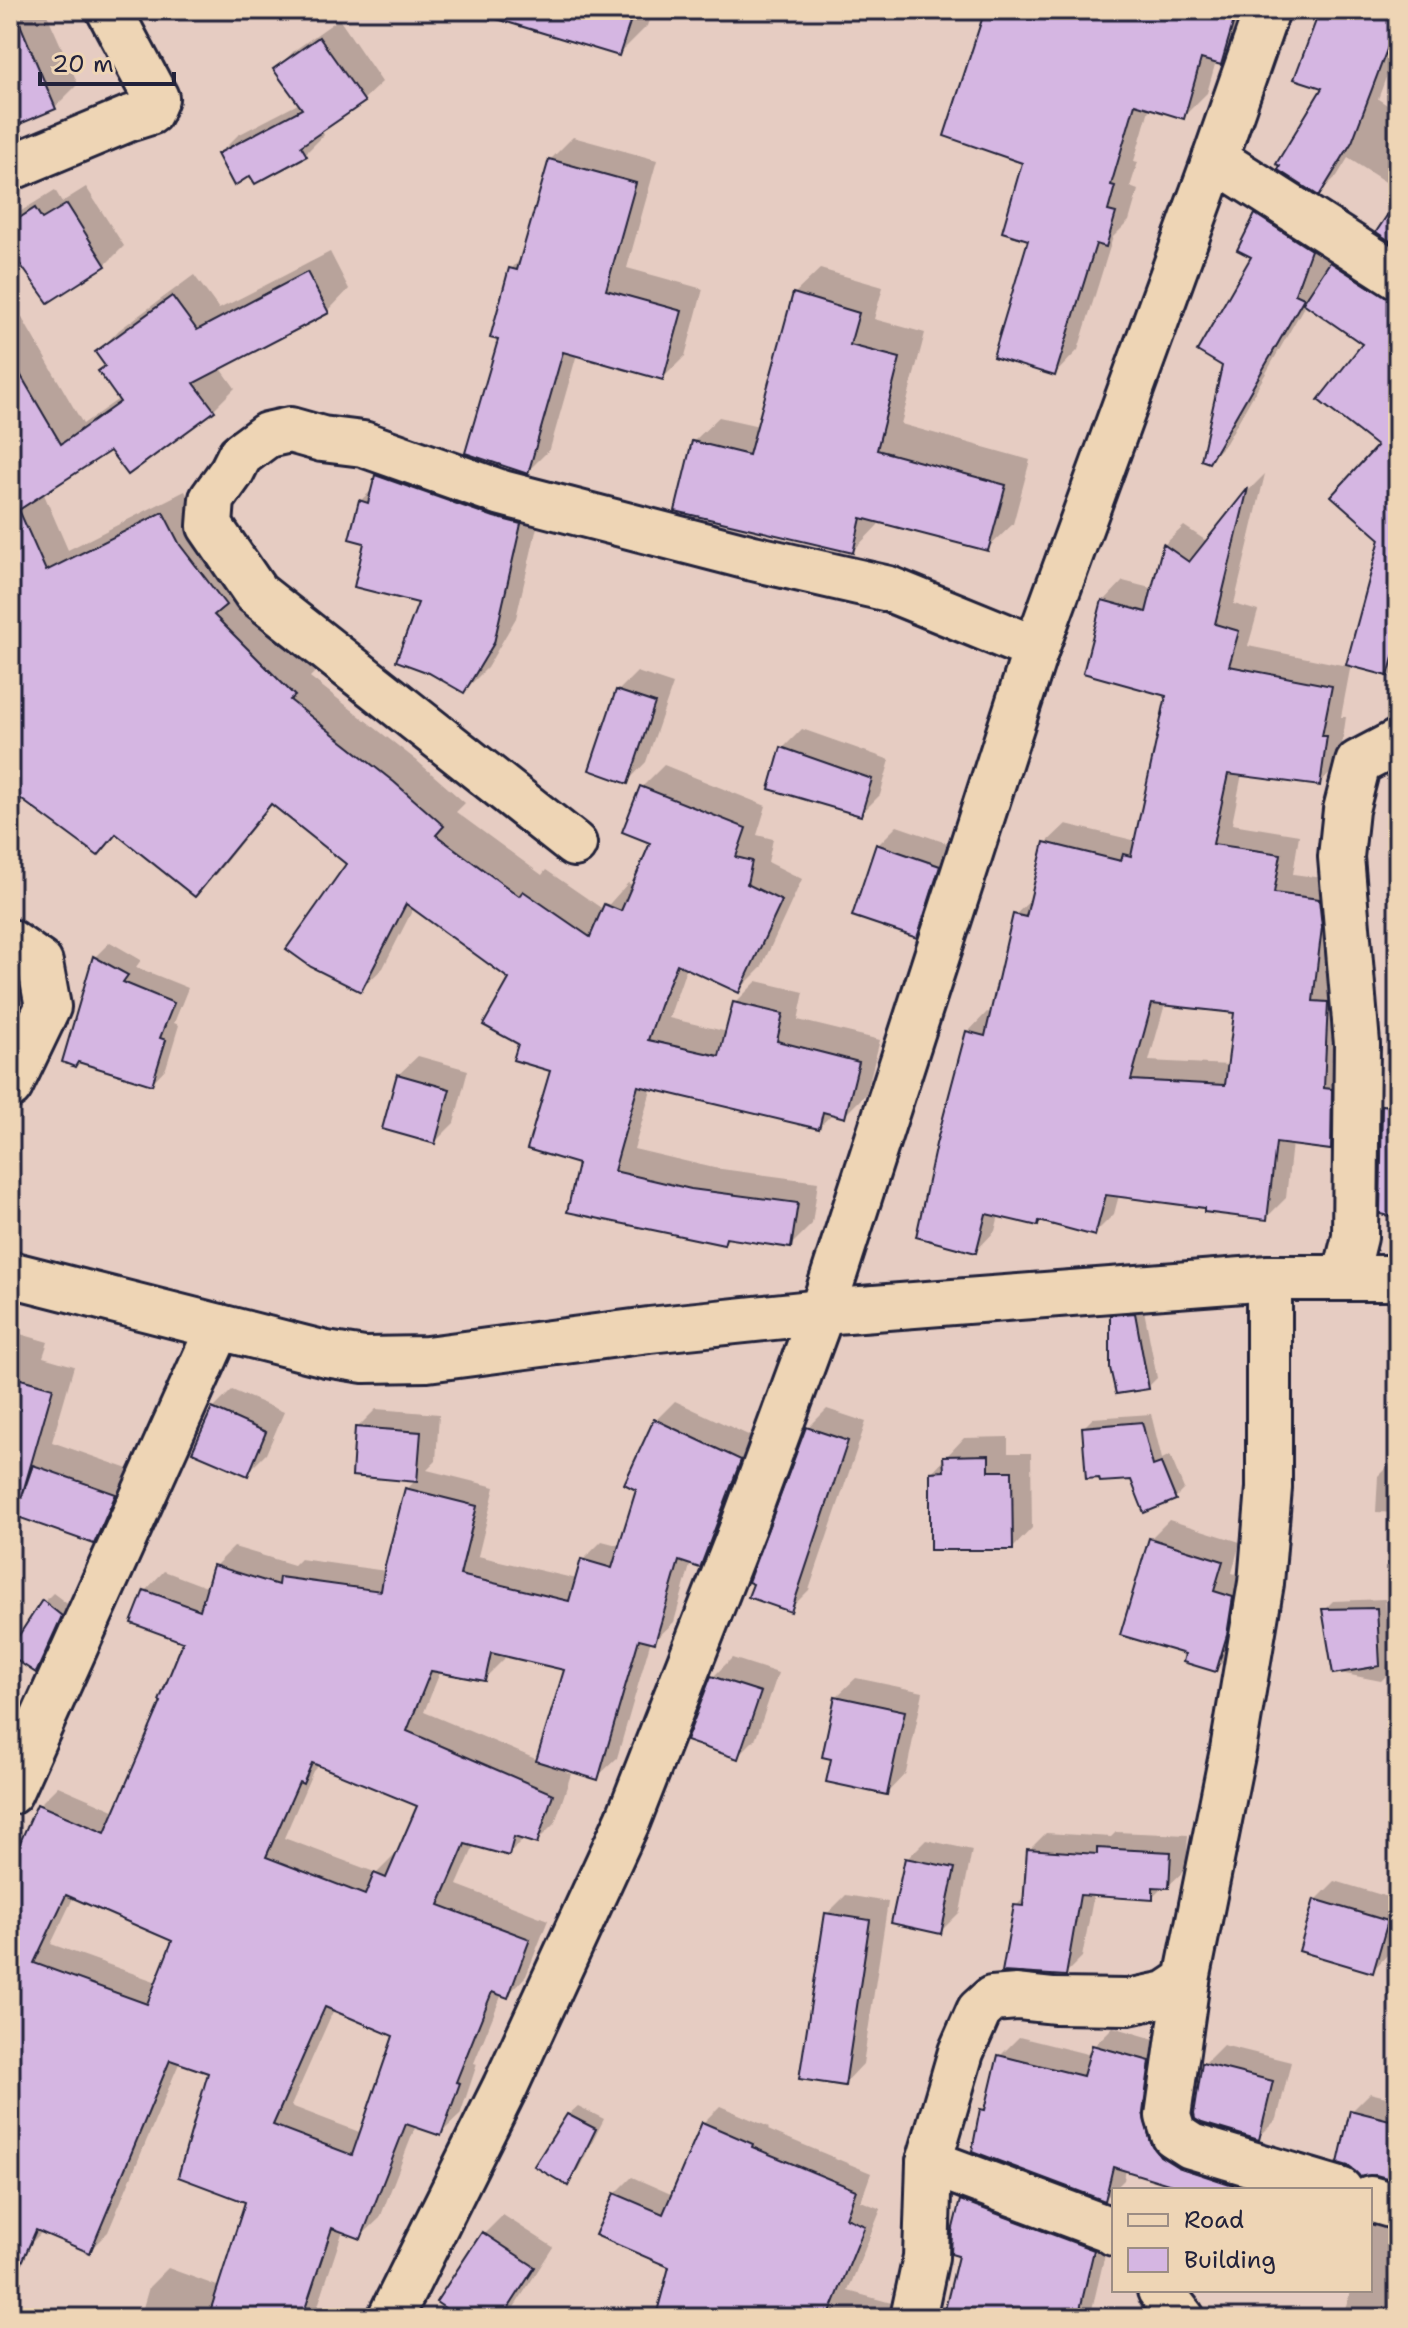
<svg xmlns="http://www.w3.org/2000/svg" width="1408" height="2328" viewBox="0 0 1408 2328" font-family="'Shantell Sans',sans-serif">
	<style>
		.shadow { fill: #0003; fill-rule: evenodd }
		.building { fill: #d5b6e2; stroke: #22223b; stroke-width: 2; fill-rule: evenodd }
		.lines { fill: none; stroke-linecap: round; stroke-linejoin: round }
		.street-casing { stroke: #22223b; stroke-width: 50 }
		.secondary-casing { stroke: #22223b; stroke-width: 50 }
		.street { stroke: #eed5b5; stroke-width: 44 }
		.secondary { stroke: #eed5b5; stroke-width: 44 }
	</style>
	<rect width="100%" height="100%" fill="#e6ccc2"/>
	<filter id="ink" filterUnits="userSpaceOnUse"><feTurbulence type="fractalNoise" baseFrequency=".0125" numOctaves="2"/><feDisplacementMap in="SourceGraphic" scale="16" xChannelSelector="R" yChannelSelector="G"/><feConvolveMatrix kernelMatrix="1 2 1 2 8 2 1 2 1" color-interpolation-filters="sRGB"/></filter>
	<g filter="url(#ink)">
		<!-- shadow -->
		<g class="shadow">
			<path d="M27,10H45L78,84L55,107L10,126V17Z"/>
			<path d="M579,10H652L647,26L619,54Z"/>
			<path d="M987,10H1253L1245,39L1221,63L1216,61L1207,93L1184,116L1150,106L1134,161L1138,162L1130,187L1138,190L1129,221L1113,237L1078,350L1055,374L1030,238L1024,161Z"/>
			<path d="M1322,10H1398V45L1378,99L1398,112V190L1348,158L1337,176L1319,193L1325,87Z"/>
			<path d="M339,19L382,82L363,100L321,129L324,135L305,154L250,173L219,154L238,135L300,103L276,69L295,50Z"/>
			<path d="M573,137L657,160L627,268L703,289L685,356L663,378L577,354L550,449L527,472L511,269L523,257L550,160Z"/>
			<path d="M86,187L124,246L105,265L10,247V222L18,213L55,190L62,202Z"/>
			<path d="M1275,198L1398,277V677L1351,664L1341,717H1346L1339,765L1319,784L1242,774L1232,824L1299,835L1293,874L1338,880L1350,1128L1330,1148L1292,1143L1286,1198L1266,1218L1207,1206L1119,1195L1114,1214L1094,1234L1042,1219L1038,1224L999,1215L995,1231L976,1251L968,1032L987,1012L993,1014L1015,915L1033,898L1046,843L1066,824L1137,841L1168,694L1104,601L1123,581L1154,589L1164,545L1184,526L1208,542L1249,490L1265,474L1234,604L1258,611L1248,646L1347,666L1373,573L1396,550L1365,343L1306,303L1226,443L1208,461L1254,256L1257,216ZM1165,1004L1237,1012L1229,1065L1149,1061Z"/>
			<path d="M330,252L349,289L328,311L220,367L235,388L213,410L111,448L43,492L68,550L185,491L236,593L315,672L310,677L416,760L465,803L456,812L542,875L546,870L604,910L628,883L634,886L653,842L642,787L664,765L766,806L757,835L773,839L768,862L802,879L761,968L739,990L687,966L669,1018L728,1032L735,1003L757,981L804,992L798,1020L880,1040L866,1094L844,1116L833,1113L819,1127L652,1087L634,1149L714,1168L818,1182L812,1224L790,1246L730,1237L724,1243L580,1162L552,1070L521,1043L511,978L414,907L383,968L361,989L349,864L273,803L217,873L195,895L118,833L98,854L10,789V297L83,424L120,398L107,365L98,352L119,330L194,275L219,309Z"/>
			<path d="M820,269L883,287L874,319L925,333L901,424L1030,460L1013,524L987,549L879,521L878,525L853,551L693,442L719,417L759,426L794,294Z"/>
			<path d="M399,454L543,501L516,618L487,668L464,691L420,601L366,541L360,501L374,488L376,476Z"/>
			<path d="M637,672L673,684L646,762L627,782L618,691Z"/>
			<path d="M802,729L890,760L880,795L861,814L783,748Z"/>
			<path d="M897,826L958,847L935,916L916,935L878,845Z"/>
			<path d="M110,942L141,960L136,967L188,988L174,1023L179,1025L166,1068L152,1083L79,1061L64,1060L95,957Z"/>
			<path d="M418,1056L468,1070L454,1123L435,1142L398,1075Z"/>
			<path d="M1143,1305L1157,1378L1148,1387L1112,1316L1121,1307Z"/>
			<path d="M10,1331L48,1342L43,1357L74,1366L52,1442L137,1472L116,1519L94,1542L10,1512Z"/>
			<path d="M232,1390L284,1412L266,1454L247,1473L213,1409Z"/>
			<path d="M675,1401L759,1440L719,1546L700,1565L691,1562L674,1622L654,1641L651,1640L617,1758L597,1777L558,1765L557,1768L571,1774L555,1823L536,1842L524,1838L509,1853L475,1844L457,1885L548,1920L526,1976L507,1996L502,1994L474,2063L477,2064L460,2115L440,2134L416,2125L380,2218L360,2237L343,2230L316,2312L309,2318H140L149,2287L168,2268L220,2287L248,2200L211,2072L180,2061L108,2232L89,2251L43,2231L28,2246L10,2239V1870L39,1805L58,1786L116,1811L186,1641L145,1591L164,1571L209,1588L215,1566L234,1547L294,1565L300,1559L386,1571L407,1489L416,1480L357,1428L376,1409L439,1414L436,1461L427,1470L495,1487L478,1556L577,1579L583,1560L602,1541L621,1546L656,1420ZM505,1655L566,1669L538,1760L424,1712L441,1670L484,1679L504,1659ZM320,1764L419,1805L398,1856L395,1855L377,1873L284,1838L313,1771ZM74,1896L174,1940L157,1982L51,1944ZM334,2009L395,2035L362,2133L291,2106Z"/>
			<path d="M827,1409L866,1422L809,1590L790,1609L751,1581L808,1428Z"/>
			<path d="M1151,1414L1162,1459L1170,1455L1184,1489L1174,1499L1132,1478L1084,1427L1093,1418Z"/>
			<path d="M1008,1437V1453H1031L1032,1528L1013,1548L932,1472L964,1438Z"/>
			<path d="M1397,1457L1398,1513L1376,1512L1378,1476Z"/>
			<path d="M1169,1520L1240,1542L1232,1573L1251,1578L1235,1650L1216,1669L1187,1653L1150,1539Z"/>
			<path d="M53,1593L70,1606L45,1662L36,1671L10,1652L44,1602Z"/>
			<path d="M1385,1599L1390,1672L1381,1681L1335,1672L1324,1610L1333,1601Z"/>
			<path d="M732,1658L778,1673L756,1738L737,1757L713,1677Z"/>
			<path d="M856,1678L923,1692L906,1773L887,1793L834,1757L836,1697Z"/>
			<path d="M1116,1832L1188,1835L1186,1869L1168,1886H1164L1152,1898L1094,1894L1082,1957L1065,1974L1016,1906L1026,1896L1029,1850L1046,1833L1111,1837Z"/>
			<path d="M926,1840L972,1850L960,1912L941,1931L907,1859Z"/>
			<path d="M1335,1881L1398,1900V1929L1391,1951L1372,1971L1316,1900Z"/>
			<path d="M846,1895L888,1902L863,2064L844,2084L827,1914Z"/>
			<path d="M1113,2027L1168,2043L1169,2124L1251,2166L1244,2190H1180L1182,2186L1126,2169L1124,2180L1105,2199L982,2110L988,2104L1000,2056L1019,2037L1091,2055L1094,2046Z"/>
			<path d="M1223,2045L1291,2062L1277,2119L1258,2138L1204,2064Z"/>
			<path d="M1370,2093L1398,2100V2179L1352,2111Z"/>
			<path d="M578,2106L604,2119L576,2174L567,2183L568,2115Z"/>
			<path d="M720,2106L769,2127L768,2130L871,2173L861,2201L881,2209L848,2291L906,2307L912,2318H664L671,2266L615,2194L632,2177L673,2195L703,2123Z"/>
			<path d="M978,2184L1110,2233L1090,2318H941L958,2253L962,2201Z"/>
			<path d="M1370,2199L1398,2211V2318H1342L1351,2290H1370Z"/>
			<path d="M503,2215L553,2247L513,2309L504,2318H464L484,2234Z"/>
		</g>
		<!-- building -->
		<g class="building">
			<path d="M10,10H14L56,109L10,128Z"/>
			<path d="M499,10H634L619,56L497,19Z"/>
			<path d="M985,10H1237L1221,65L1201,59L1184,119L1135,104L1111,185L1115,186L1108,211L1116,213L1106,247L1096,244L1055,376L993,357L1028,240L1002,232L1022,163L944,136Z"/>
			<path d="M1320,10H1371L1398,20L1352,142L1319,196L1278,170L1280,166L1276,164L1322,88L1294,79Z"/>
			<path d="M319,37L365,102L301,146L307,156L255,184L250,176L234,186L217,154L302,109L273,69Z"/>
			<path d="M549,159L636,183L606,290L682,311L663,380L563,352L528,474L465,453L498,340L490,338L509,268L517,270Z"/>
			<path d="M1398,199V246L1376,232Z"/>
			<path d="M67,204L106,266L48,303L10,250V224L35,208L42,219Z"/>
			<path d="M1255,214L1311,250L1295,294L1304,298L1209,463L1201,460L1222,366L1197,351L1251,257L1237,250Z"/>
			<path d="M1330,262L1385,297L1398,301V639L1388,676L1346,665L1380,539L1331,496L1377,446L1318,400L1362,344L1303,303Z"/>
			<path d="M307,272L329,313L194,383L215,411L128,475L110,451L19,510L46,571L163,512L180,545L226,605L214,615L295,696L290,700L394,782L444,826L436,835L519,896L523,891L590,937L604,904L621,911L650,843L622,832L640,786L746,828L736,857L752,861L747,884L782,901L739,993L677,964L662,1000L648,1040L719,1056L733,1002L783,1014L777,1041L859,1062L845,1118L823,1112L819,1129L638,1086L614,1171L691,1189L798,1203L791,1248L726,1238L724,1245L567,1212L578,1164L527,1149L550,1071L513,1060L518,1044L483,1025L509,979L406,904L361,992L311,967L286,949L346,864L271,804L195,897L116,834L98,856L10,791V357L61,444L120,402L98,371L105,366L95,352L172,296L197,330Z"/>
			<path d="M793,293L859,313L850,345L900,358L877,450L1006,485L988,551L861,518L853,553L675,511L692,441L749,455Z"/>
			<path d="M375,475L494,517L521,524L494,643L464,693L429,673L396,661L418,603L354,587L364,543L349,539L359,500L368,503Z"/>
			<path d="M1248,488L1215,624L1239,631L1229,666L1332,686L1322,736H1327L1320,786L1228,774L1213,844L1281,854L1274,893L1319,899L1322,927L1313,1001L1328,1002L1324,1088L1332,1089L1331,1150L1276,1143L1267,1220L1204,1212V1208L1106,1195L1095,1236L1039,1221L1038,1226L986,1214L976,1253L916,1237L936,1144L966,1031L985,1036L1013,914L1026,917L1044,842L1121,861L1123,854L1131,856L1166,696L1083,673L1102,600L1146,612L1163,544L1189,562ZM1152,1004L1234,1013L1225,1085L1131,1080Z"/>
			<path d="M616,690L655,703L628,784L589,770Z"/>
			<path d="M781,747L872,779L861,816L769,789Z"/>
			<path d="M876,844L940,866L917,938L852,916Z"/>
			<path d="M93,956L128,975L123,982L174,1003L160,1038L166,1040L152,1085L78,1062L75,1067L62,1062Z"/>
			<path d="M397,1074L450,1089L435,1144L382,1129Z"/>
			<path d="M1382,1105L1398,1107V1218L1380,1214Z"/>
			<path d="M1135,1313L1149,1389L1116,1394L1110,1368V1315Z"/>
			<path d="M10,1376L53,1388L21,1499L33,1465L116,1494L94,1544L15,1516L20,1503L10,1501Z"/>
			<path d="M212,1408L266,1432L248,1476L192,1452Z"/>
			<path d="M654,1419L741,1460L700,1568L679,1561L655,1643L639,1639L598,1780L536,1761L564,1670L491,1653L485,1681L431,1671L407,1731L553,1794L537,1844L514,1837L509,1856L465,1844L439,1905L530,1939L508,1998L492,1992L456,2082L460,2083L441,2136L406,2124L361,2239L332,2228L302,2318H208L245,2202L178,2177L208,2073L170,2060L90,2253L36,2230L10,2290V1865L37,1804L105,1833L161,1702L159,1701L183,1642L131,1623L144,1590L200,1610L213,1565L278,1585L279,1577L381,1591L385,1566L405,1488L477,1506L460,1575L569,1601L581,1559L612,1568L636,1490L624,1484ZM312,1763L417,1806L386,1878L374,1873L365,1895L266,1857L299,1782L303,1784ZM66,1895L172,1941L147,2004L34,1963ZM325,2007L393,2036L352,2155L273,2125Z"/>
			<path d="M1142,1422L1153,1466L1161,1463L1176,1500L1144,1513L1131,1480L1100,1482L1099,1478L1086,1479L1082,1427Z"/>
			<path d="M355,1427L421,1432L417,1482L352,1476Z"/>
			<path d="M806,1427L848,1441L791,1612L748,1597L753,1584L748,1582Z"/>
			<path d="M989,1455V1471H1012L1013,1550H930V1472L944,1471L943,1456Z"/>
			<path d="M1149,1538L1223,1561L1214,1591L1233,1597L1227,1635L1216,1672L1183,1662L1185,1654L1120,1635Z"/>
			<path d="M42,1600L62,1616L36,1673L10,1656V1649Z"/>
			<path d="M1377,1608L1380,1666L1333,1674L1322,1609Z"/>
			<path d="M711,1676L761,1692L738,1759L686,1741Z"/>
			<path d="M835,1696L905,1711L887,1795L826,1782L831,1759L822,1757Z"/>
			<path d="M1097,1848L1171,1852L1169,1888L1153,1887V1900L1080,1895L1066,1976L1002,1972L1014,1905L1023,1906L1027,1849L1097,1854Z"/>
			<path d="M905,1858L955,1868L941,1934L891,1923Z"/>
			<path d="M1314,1899L1388,1921L1373,1973L1299,1951Z"/>
			<path d="M825,1913L870,1920L845,2086L799,2079Z"/>
			<path d="M1092,2045L1150,2061L1143,2113L1151,2143L1160,2156L1178,2167L1233,2185L1232,2190H1188L1113,2167L1105,2201L972,2151L980,2109L985,2110L998,2055L1083,2076Z"/>
			<path d="M1202,2063L1273,2081L1259,2140L1202,2123L1195,2119L1194,2114Z"/>
			<path d="M1350,2110L1398,2122V2181L1376,2175L1360,2177L1348,2166L1338,2163Z"/>
			<path d="M567,2114L596,2129L568,2186L534,2166Z"/>
			<path d="M702,2122L753,2144L752,2147L856,2190L846,2218L865,2226L828,2318H681L657,2312L669,2267L595,2235L614,2193L663,2214Z"/>
			<path d="M960,2200L1094,2250L1078,2318H943L958,2256L951,2254L952,2232Z"/>
			<path d="M482,2232L535,2267L502,2318H460L436,2302Z"/>
		</g>
		<g class="lines">
			<!-- street casing -->
			<g class="street-casing">
				<g id="street">
					<path d="M1215,159L1398,276"/>
					<path d="M10,168L128,119L150,112L156,98L109,10"/>
					<path d="M574,844L256,593L210,526L212,499L232,471L240,455L267,435L290,430L322,439L363,444L502,493L753,558L889,589L1036,649"/>
					<path d="M10,942L40,963L48,1007L10,1086"/>
					<path d="M1345,1278L1355,1237L1357,1044L1341,857L1346,810L1358,763L1398,742"/>
					<path d="M10,1792L219,1327"/>
					<path d="M1187,1980L1168,2116L1174,2135L1191,2146L1340,2190"/>
					<path d="M929,2162L1109,2229L1114,2233"/>
					<path d="M1370,2199L1398,2207"/>
					<path d="M1160,2290L1182,2318"/>
					<path d="M390,2318L505,2087L628,1820L744,1524L822,1312L1036,649L1215,159L1267,10"/>
					<path d="M913,2318L926,2257L929,2162L961,2052L979,2011L992,1999L1017,1997L1054,2001L1128,2002L1166,1994L1187,1980L1233,1750L1261,1583L1269,1488V1278"/>
				</g>
			</g>
			<!-- secondary casing -->
			<g class="secondary-casing">
				<path id="secondary" d="M10,1274L326,1354L364,1360L427,1359L649,1330L822,1312L1269,1278H1398"/>
			</g>
			<!-- street -->
			<use href="#street" class="street"/>
			<!-- secondary -->
			<use href="#secondary" class="secondary"/>
		</g>
	</g>
	<!-- margin -->
	<rect width="1408" height="2328" fill="none" stroke="#eed5b5" stroke-width="40"/>
	<rect x="20" y="20" width="1368" height="2288" fill="none" stroke="#22223b" stroke-width="3" filter="url(#ink)"/>
	<!-- legend -->
	<rect x="1112" y="2188" width="260" height="104" fill="#eed5b5" stroke="#9c8d84" stroke-width="2"/>
	<rect x="1128" y="2214" width="40" height="12" fill="#eed5b5" stroke="#9c8d84" stroke-width="2"/>
	<text x="1184" y="2228" font-size="24" fill="#22223b">Road</text>
	<rect x="1128" y="2248" width="40" height="24" fill="#d5b6e2" stroke="#9c8d84" stroke-width="2"/>
	<text x="1184" y="2268" font-size="24" fill="#22223b">Building</text>
	<!-- scale -->
	<path d="M40 72v12h134v-12" fill="none" stroke="#22223b" stroke-width="4"/>
	<text x="52" y="72" font-size="24" fill="#22223b" stroke="#eed5b5" stroke-width="6" paint-order="stroke">20 m</text>
</svg>
